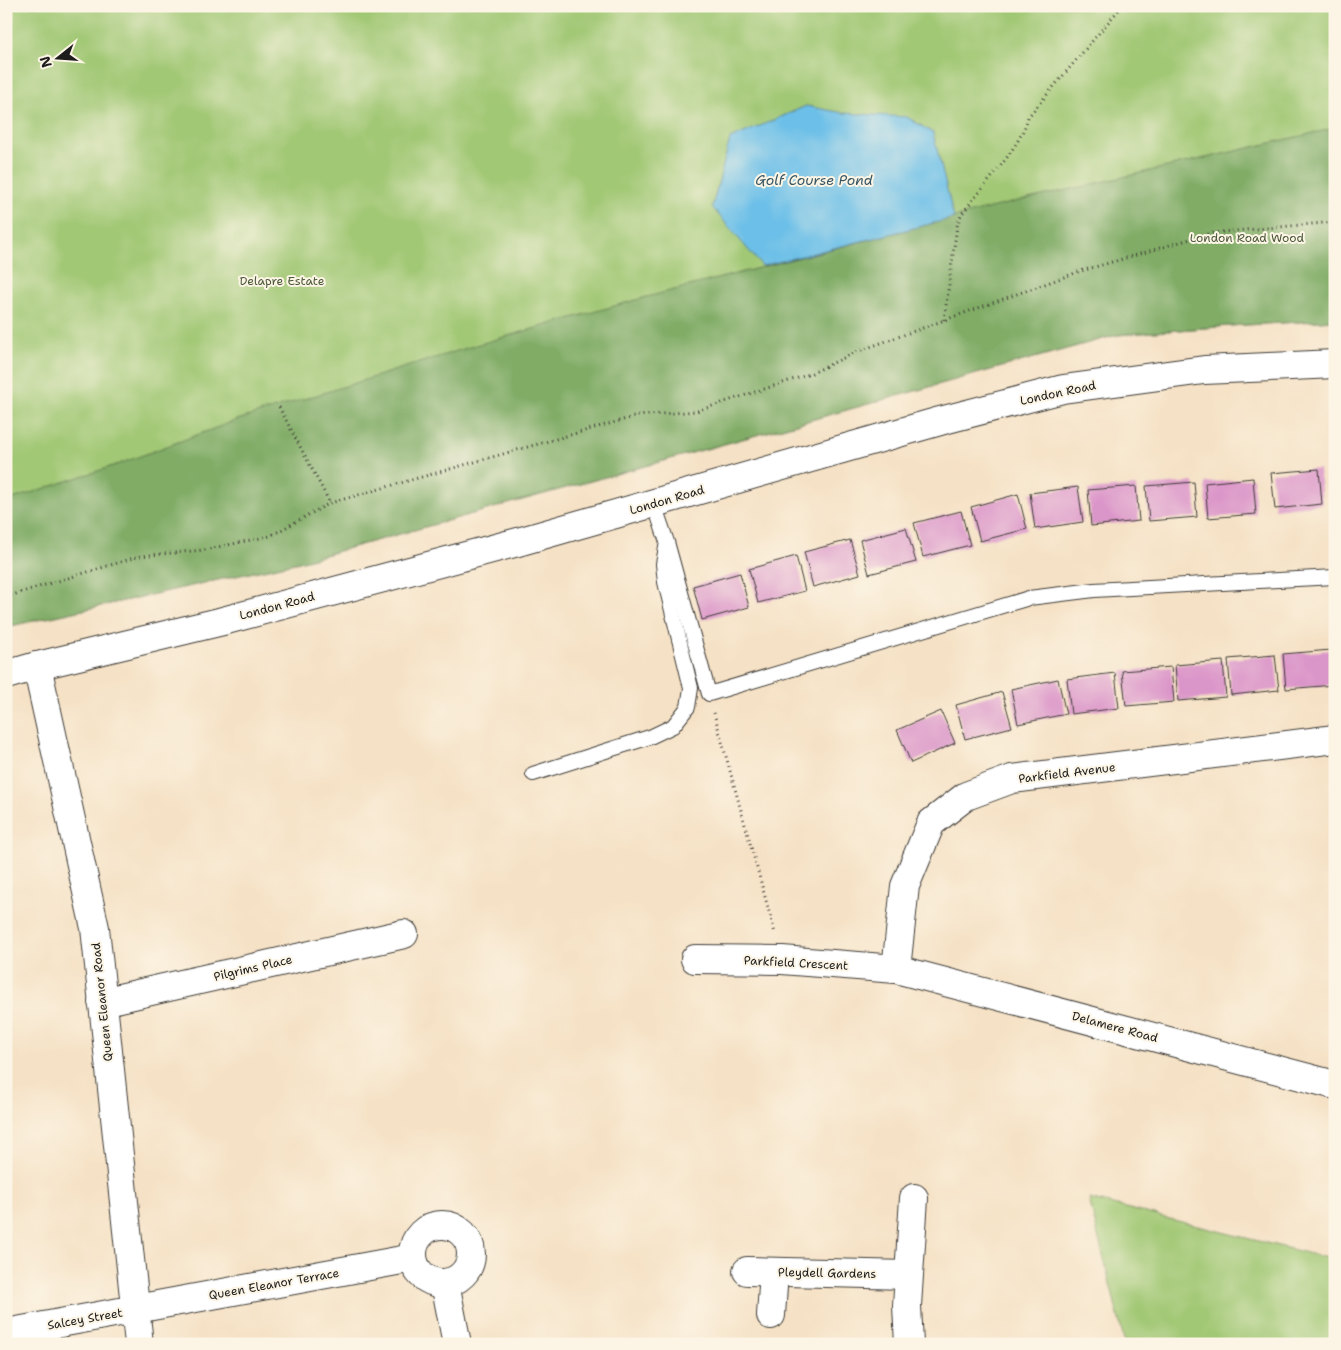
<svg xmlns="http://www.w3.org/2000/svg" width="1341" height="1350" viewBox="0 0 1341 1350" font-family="'Shantell Sans',sans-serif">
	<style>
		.green { fill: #a1c874; stroke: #5e7248 }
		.forest { fill: #80ac66; stroke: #4e6441 }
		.water { fill: #6cbfe8; stroke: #446e82 }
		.building { fill: #db96c9 }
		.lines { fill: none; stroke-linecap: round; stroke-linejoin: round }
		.lane-casing { stroke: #3d3a35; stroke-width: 16 }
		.street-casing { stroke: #3d3a35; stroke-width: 30 }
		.highway-casing { stroke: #3d3a35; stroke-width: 30 }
		.path { stroke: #3d3a35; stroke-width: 3; stroke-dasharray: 1 4; stroke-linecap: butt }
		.lane { stroke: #fff; stroke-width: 14 }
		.street { stroke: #fff; stroke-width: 28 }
		.highway { stroke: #fff; stroke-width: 28 }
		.labels { text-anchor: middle; stroke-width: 4; stroke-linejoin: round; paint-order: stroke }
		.park-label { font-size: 12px; fill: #4b583b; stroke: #fcf5e5 }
		.street-label { font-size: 12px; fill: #1c1c1c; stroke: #fcf5e5 }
		.water-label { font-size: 14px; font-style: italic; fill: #385563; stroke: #fcf5e5 }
	</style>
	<rect width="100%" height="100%" fill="#fcf5e5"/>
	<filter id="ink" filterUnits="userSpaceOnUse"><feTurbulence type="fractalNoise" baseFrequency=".02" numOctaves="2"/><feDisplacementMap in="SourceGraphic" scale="10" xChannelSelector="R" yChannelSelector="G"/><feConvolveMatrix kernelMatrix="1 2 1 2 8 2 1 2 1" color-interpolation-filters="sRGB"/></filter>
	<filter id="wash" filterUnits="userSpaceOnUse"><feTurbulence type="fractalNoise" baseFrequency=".0096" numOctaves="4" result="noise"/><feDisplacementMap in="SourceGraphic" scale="20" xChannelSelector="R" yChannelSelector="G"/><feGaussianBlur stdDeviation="1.12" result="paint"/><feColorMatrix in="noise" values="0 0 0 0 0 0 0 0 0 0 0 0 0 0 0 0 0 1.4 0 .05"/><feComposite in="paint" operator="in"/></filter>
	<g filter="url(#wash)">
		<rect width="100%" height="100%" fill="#f5e1c5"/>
		<!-- green -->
		<g class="green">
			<path d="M6,6H1335V320L1229,326L1117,335L299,562L6,627Z"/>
			<path d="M1089,1199L1335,1260V1344H1125Z"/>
		</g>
		<!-- forest -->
		<path class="forest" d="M1335,128V320L1229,326L1117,335L299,562L6,627V501L119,464L237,420L476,345L639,299L998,206Z"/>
		<!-- water -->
		<path class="water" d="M806,106L844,113L907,117L933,133L954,218L762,266L712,207L730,139Z"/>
		<g id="blocks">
			<!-- building -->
			<g class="building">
				<path d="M1319,469L1322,504L1275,509L1271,473Z"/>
				<path d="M1253,478L1256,514L1208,518L1205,483Z"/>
				<path d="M1194,482L1197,517L1149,521L1146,486Z"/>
				<path d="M1136,486L1139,521L1091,526L1088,490Z"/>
				<path d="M1078,487L1083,522L1035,529L1030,493Z"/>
				<path d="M1018,494L1027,529L980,541L971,507Z"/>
				<path d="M961,511L970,545L923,557L914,523Z"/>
				<path d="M906,528L916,562L869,574L860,540Z"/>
				<path d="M850,540L860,574L813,587L804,552Z"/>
				<path d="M796,556L805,591L758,603L749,569Z"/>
				<path d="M740,573L749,607L702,620L693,586Z"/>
				<path d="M1331,650L1334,685L1286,689L1283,654Z"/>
				<path d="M1275,655L1279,690L1231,695L1228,659Z"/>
				<path d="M1223,661L1226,697L1178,701L1175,665Z"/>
				<path d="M1171,667L1174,702L1126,706L1122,671Z"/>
				<path d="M1115,673L1119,708L1071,714L1067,679Z"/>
				<path d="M1058,679L1066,714L1018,724L1011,689Z"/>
				<path d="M1002,692L1012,727L965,739L956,705Z"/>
				<path d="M941,711L955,743L911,763L897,730Z"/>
			</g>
		</g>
	</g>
	<g filter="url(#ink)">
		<use href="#blocks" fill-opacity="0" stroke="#3d3a35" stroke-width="1"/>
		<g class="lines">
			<!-- lane casing -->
			<g class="lane-casing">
				<g id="lane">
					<path d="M654,504L667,542L709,694L1029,598L1094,590L1335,577"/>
					<path d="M533,774L650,737L673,726L688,707L691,688L665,582L663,564L666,547"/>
				</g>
			</g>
			<!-- street casing -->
			<g class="street-casing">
				<g id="street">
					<path d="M37,666L95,928L139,1344"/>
					<path d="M695,959L782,960L896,969L1335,1085"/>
					<path d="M896,969L905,886L931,823L966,796L1012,779L1335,739"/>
					<path d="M102,1002L404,934"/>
					<circle cx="442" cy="1254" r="29"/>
					<path d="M747,1271L908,1275"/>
					<path d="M445,1283L457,1344"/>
					<path d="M771,1315L774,1272"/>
					<path d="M6,1333L413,1258"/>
					<path d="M909,1344L907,1306L914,1198"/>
				</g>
			</g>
			<!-- highway casing -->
			<g class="highway-casing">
				<path id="highway" d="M6,675L37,666L219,622L518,542L940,421L1063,389L1204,370L1335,364"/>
			</g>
			<!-- path -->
			<g class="path">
				<path d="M944,320L957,226L961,215C980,190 1022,146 1028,117L1122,6"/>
				<path d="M279,407L330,503"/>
				<path d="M6,597L140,556L204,550L270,536L330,503L637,416L697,411L810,374L856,352L1078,272L1211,233L1335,222"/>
				<path d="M714,713L775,933"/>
			</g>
			<!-- lane -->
			<use href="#lane" class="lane"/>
			<!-- street -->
			<use href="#street" class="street"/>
			<!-- highway -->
			<use href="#highway" class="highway"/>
		</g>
	</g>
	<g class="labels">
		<!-- park labels -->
		<g class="park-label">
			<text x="1247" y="242">London Road Wood</text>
			<text x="282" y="285">Delapre Estate</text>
		</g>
		<!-- street labels -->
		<g class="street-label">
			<text transform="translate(1058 393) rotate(-12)" y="4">London Road</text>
			<text transform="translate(667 500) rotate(-16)" y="4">London Road</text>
			<text transform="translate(277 606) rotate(-15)" y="4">London Road</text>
			<text transform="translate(1067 773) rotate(-7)" y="4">Parkfield Avenue</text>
			<text transform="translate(796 963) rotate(3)" y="4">Parkfield Crescent</text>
			<text transform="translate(253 968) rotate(-13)" y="4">Pilgrims Place</text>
			<text transform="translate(102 1002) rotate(-96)" y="4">Queen Eleanor Road</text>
			<text transform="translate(1115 1027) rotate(15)" y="4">Delamere Road</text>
			<text transform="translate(827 1273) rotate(1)" y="4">Pleydell Gardens</text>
			<text transform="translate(274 1284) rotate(-10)" y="4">Queen Eleanor Terrace</text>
			<text transform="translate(85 1319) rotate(-10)" y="4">Salcey Street</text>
		</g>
		<!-- water labels -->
		<g class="water-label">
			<text x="814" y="185">Golf Course Pond</text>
		</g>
	</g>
	<!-- margin -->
	<rect width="1341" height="1350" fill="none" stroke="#fcf5e5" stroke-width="25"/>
	<!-- north arrow -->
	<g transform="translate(58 58) rotate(253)" stroke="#fcf5e5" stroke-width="4" paint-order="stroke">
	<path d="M0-4L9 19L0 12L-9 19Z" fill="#1c1c1c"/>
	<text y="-8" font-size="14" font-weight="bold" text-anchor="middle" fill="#1c1c1c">N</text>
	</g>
</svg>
